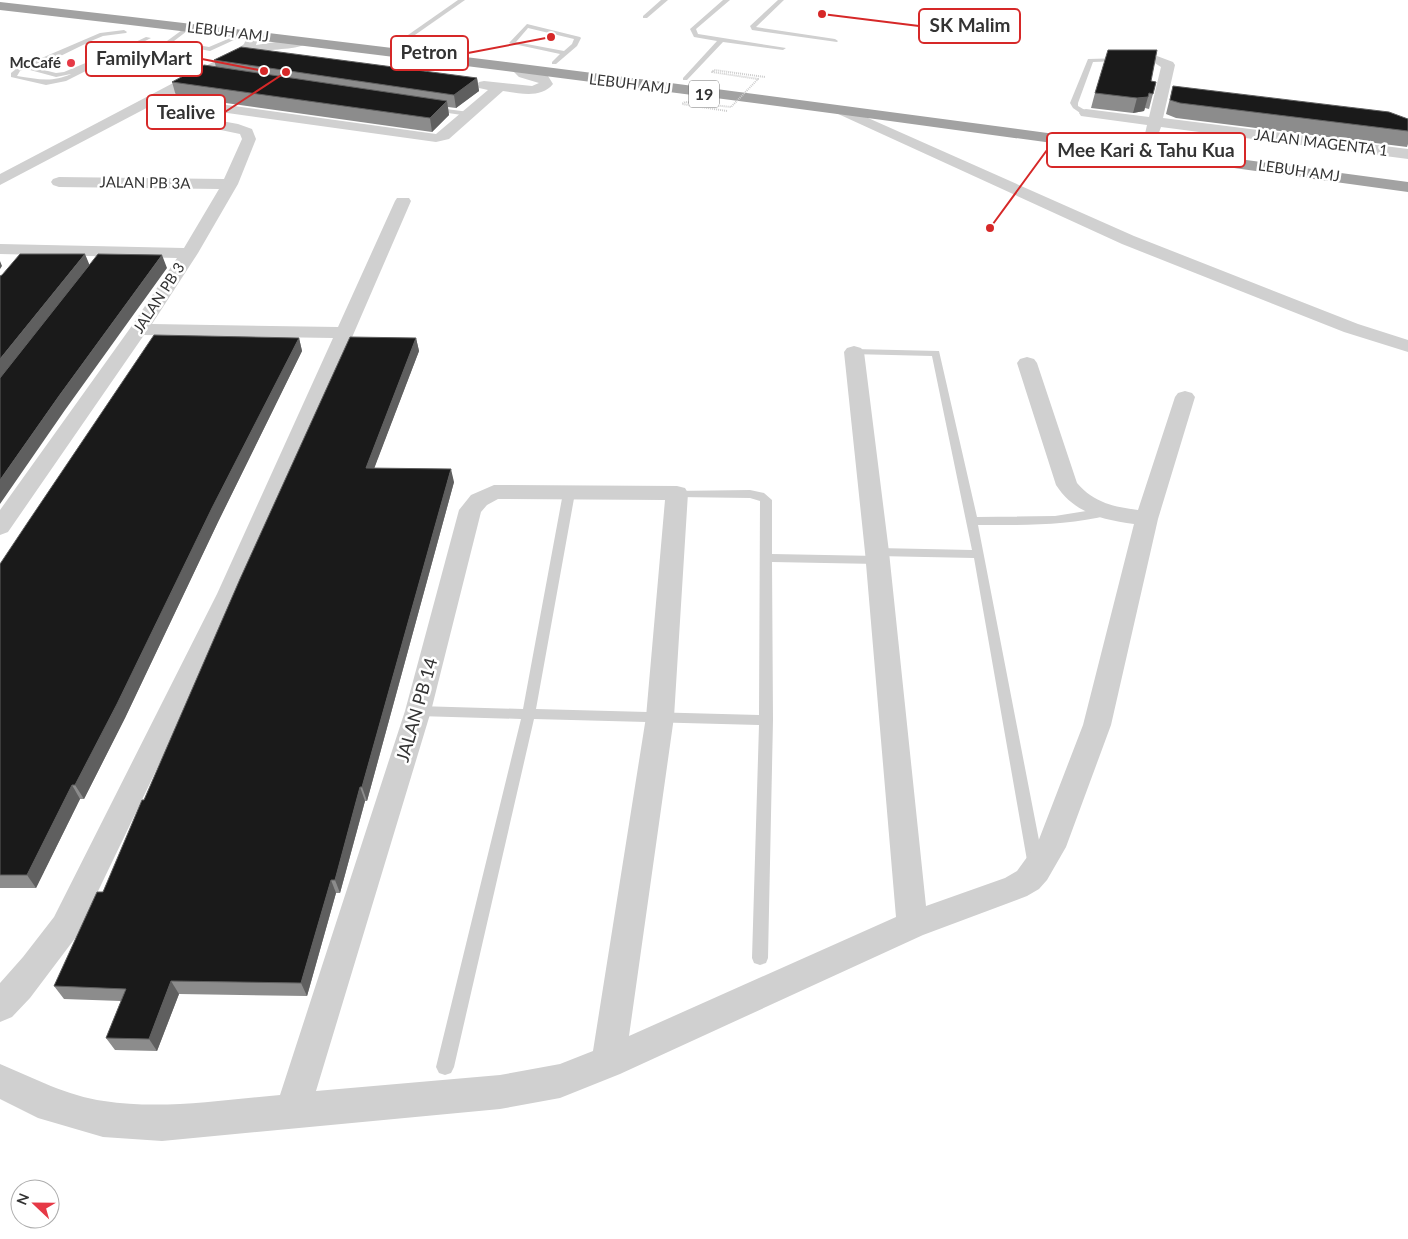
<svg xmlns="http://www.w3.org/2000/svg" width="1408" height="1239" viewBox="0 0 1408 1239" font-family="Lato,sans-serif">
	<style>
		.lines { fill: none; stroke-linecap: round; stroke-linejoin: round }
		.service { fill: #d0d0d0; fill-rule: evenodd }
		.minor { fill: #d0d0d0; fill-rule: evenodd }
		.trunk { fill: #a2a2a2; fill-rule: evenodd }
		.path-bridge { stroke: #cdcdcd; stroke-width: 2; stroke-dasharray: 1 1; stroke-linecap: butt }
		.wall { fill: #8c8c8c }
		.shaded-wall { fill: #5f5f5f }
		.building { fill: #1a1a1a; stroke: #5f5f5f }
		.poi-dot { fill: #e63946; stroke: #fff; stroke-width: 2 }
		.labels { text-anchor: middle; stroke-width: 5; stroke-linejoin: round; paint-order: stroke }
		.far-street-label { font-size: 15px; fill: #333; stroke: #fff }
		.far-poi-label { font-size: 15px; font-weight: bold; fill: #333; stroke: #fff; text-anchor: end }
		.shield { fill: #fff; stroke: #707070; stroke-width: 1 }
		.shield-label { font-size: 16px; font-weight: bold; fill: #333 }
		.street-label { font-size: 18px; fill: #333; stroke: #fff }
		.leader { fill: none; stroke: #d62828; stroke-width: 2 }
		.callout-dot { fill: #d62828; stroke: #fff; stroke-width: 2 }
		.callout { fill: #fff; stroke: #d62828; stroke-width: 2 }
		.callout-label { font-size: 19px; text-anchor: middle; font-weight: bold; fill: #333 }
	</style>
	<rect width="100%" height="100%" fill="#fff"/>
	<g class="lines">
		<!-- service -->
		<g class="service">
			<path d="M458,0H465L402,44H398V42Z"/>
			<path d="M661,0H668L647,18H643V16Z"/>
			<path d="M723,0H730L696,29L698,34L786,48L783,50L723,42L687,80H683V78L717,41L694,37L690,29Z"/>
			<path d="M778,0H784L756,27L835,39L838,41L837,42L752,30L750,26Z"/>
			<path d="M527,24L580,37L581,38L577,46L556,64H552V62L560,54L509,43ZM528,28L574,39L572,44L564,51L516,42Z"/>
			<path d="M189,25L191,28L174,41L209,47L242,33L247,34L210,51L167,43V41Z"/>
			<path d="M124,30L127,32L126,33L103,36L91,41L127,46L146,37L151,38L66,81L46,85L11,77V73L16,69L100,33ZM85,44L119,49L64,72L56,73L36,68ZM30,67V70L56,77L71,74C52,83 37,79 17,76L20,71Z"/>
			<path d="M1124,58V60L1122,61L1093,62L1078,103V106L1090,113L1083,115L1073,108L1070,103L1088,59Z"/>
			<path d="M431,107L469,112L473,114L469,116L434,111L430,109Z"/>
			<path d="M854,349L939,351L977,517L1055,516L1105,508L1111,512L1109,515C1067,526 1022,525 978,525L1044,866L1041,871L1036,872L1031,871L1028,866L974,558L877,556L871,552L877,548L972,550L932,356L851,354V350Z"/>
			<path d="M569,489L575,493L536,709L759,715L760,501L750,498L677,497L673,495L671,493L673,491L750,490L764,493L772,500V554L878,556L884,560L878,564L772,562L773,720L768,958L766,963L760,965L754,963L752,958L759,725L534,719L454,1067L451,1073L445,1075L439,1073L436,1067L521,719L418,716L413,715L411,711L413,707L418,706L523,709L563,493Z"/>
		</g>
		<!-- minor -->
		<g class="minor">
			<path d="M253,31L259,35L256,45L303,38L309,42C303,49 275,49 264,51C230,58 199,81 169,97L436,134L488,90L479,88L477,85L479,82L484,81L532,86L539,83L519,77L512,70L514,67C521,65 539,74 548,76L553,84C541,99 519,93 503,91L449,139L436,142L156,103L0,185V174L236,50L244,44L249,32Z"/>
			<path d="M1157,56L1173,62L1175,65L1163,118L1408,149V159L1161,127L1156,141H1146L1144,138L1147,125L1081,116L1079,113L1081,110L1086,109L1149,117L1161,67L1150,60Z"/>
			<path d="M841,106L1134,236L1358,324L1408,340V352L1344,332L1122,244L836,113L834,110L836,107Z"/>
			<path d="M216,120L238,124L252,129L256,139L238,184L198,253L152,324L338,327L395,201L397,198H409L411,201L241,594L76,937L30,998L12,1017L0,1022V983L23,957L54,917L217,594L333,338L144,335L8,532L0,535V510L131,327L177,258L0,254V244L184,248L219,189L59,187L53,185L51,182L53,179L59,177L224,179L242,139L240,134L216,129L159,130L154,129L152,126L154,123L159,122Z"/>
			<path d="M854,346L861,348L864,352L889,552L926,906L1005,878L1017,871L1038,842L1083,725L1134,524C1103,520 1074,513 1056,485L1017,363L1020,359L1027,357L1034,359L1037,363L1077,483C1094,503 1115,507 1138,510L1175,397L1178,393L1185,391L1192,393L1195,397L1158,519L1111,725L1066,847L1047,880L1039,889L1027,896L923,935L620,1074L560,1098L500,1109L162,1141L103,1137L38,1118L0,1099V1064C34,1078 67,1096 104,1101C162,1110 222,1100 280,1095L405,711L459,510L471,495L494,485L677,486L685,488L688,493L674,717L629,1036L896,917L865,552L844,352L847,348ZM498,499L665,500L646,717L593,1051L560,1064L500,1075L316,1091L431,711L481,512L487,505Z"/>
		</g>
		<!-- trunk -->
		<path class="trunk" d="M0,2C470,54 939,118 1408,182V192C939,127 470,63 0,10Z"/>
		<!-- path-bridge -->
		<path class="path-bridge" d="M727,111L682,104L685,102L731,107L758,79L712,72L714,70L765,77"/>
	</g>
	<!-- wall -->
	<g class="wall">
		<path d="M214,60L477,78L479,91L456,108L448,107L449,115L432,132L176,96L172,82L216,67Z"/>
		<path d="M1151,81L1156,82L1149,109L1145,108L1144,111L1133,113L1091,108L1095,93Z"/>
		<path d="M1173,86L1408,119V144L1407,147L1176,118L1166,114Z"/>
		<path d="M299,338L302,351L218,522L125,718L84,799H80L36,888H0V564Z"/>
		<path d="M416,338L419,351L374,468L454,482L367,801H365L340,893H336L307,996L179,994L157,1051L115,1050L106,1038L121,1001L64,999L54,986L103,892L144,800Z"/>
	</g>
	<!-- shaded-wall -->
	<g class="shaded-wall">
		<path d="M477,78L479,91L456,108L454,95Z"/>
		<path d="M1148,97L1144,111L1133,113L1137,98Z"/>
		<path d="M447,101L449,115L432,132L430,118Z"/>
		<path d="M85,254L90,266L0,380V359Z"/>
		<path d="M162,255L167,268L65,410L0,504V480L59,396Z"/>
		<path d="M0,261L2,266L0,269Z"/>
		<path d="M299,338L302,351L218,522L125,718L84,799L75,785L212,508Z"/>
		<path d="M416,338L419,351L369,482L366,468Z"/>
		<path d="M451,469L454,482L367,801L362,787Z"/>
		<path d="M72,785L80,799L36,888L27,875Z"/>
		<path d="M360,787L365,801L340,893L335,880Z"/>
		<path d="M331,880L336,893L307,996L301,983Z"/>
		<path d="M171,981L179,994L157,1051L149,1039Z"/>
	</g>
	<!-- building -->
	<g class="building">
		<path d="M241,47L477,78L454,95L214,60Z"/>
		<path d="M1108,50H1157L1151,81L1156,82L1153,94L1149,93L1148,97L1137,98L1095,93Z"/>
		<path d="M204,65L447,101L430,118L172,82Z"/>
		<path d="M1173,86L1389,112L1408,119V131L1180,103L1170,100Z"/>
		<path d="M20,254H85L0,359V276L2,275Z"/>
		<path d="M98,254L162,255L59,396L0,480V378Z"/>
		<path d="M154,335L299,338L212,508L117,704L75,785H72L27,875H0V564L28,522Z"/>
		<path d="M350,337L416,338L366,468L451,469L362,787H360L335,880H331L301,983L171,981L149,1039L106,1038L126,989L54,986L97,892H103L142,800H144L240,579Z"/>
	</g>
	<!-- markers -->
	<circle class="poi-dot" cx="71" cy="63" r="5"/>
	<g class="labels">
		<!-- far-street labels -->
		<g class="far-street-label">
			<text transform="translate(228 32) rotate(7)" y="5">LEBUH AMJ</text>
			<text transform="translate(630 84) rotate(7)" y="5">LEBUH AMJ</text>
			<text transform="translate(1321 143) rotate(7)" y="5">JALAN MAGENTA 1</text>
			<text transform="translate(1299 171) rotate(8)" y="5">LEBUH AMJ</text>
			<text transform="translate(145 183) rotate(1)" y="5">JALAN PB 3A</text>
			<text transform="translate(159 298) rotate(-57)" y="5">JALAN PB 3</text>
		</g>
		<!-- far-poi labels -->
		<g class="far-poi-label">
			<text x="61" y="68">McCafé</text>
		</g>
		<!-- shield labels -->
		<rect class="shield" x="689" y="80.5" width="30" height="27" rx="4"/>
		<g class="shield-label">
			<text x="704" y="100">19</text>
		</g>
		<!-- street labels -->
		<g class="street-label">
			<text transform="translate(417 710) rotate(-74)" y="6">JALAN PB 14</text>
		</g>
	</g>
	<!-- callouts -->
	<path class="leader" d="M822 14L919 26M551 37L468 53M264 71L202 59M286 72L225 112M990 228L1047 150"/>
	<g class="callout-dot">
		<circle cx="822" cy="14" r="5"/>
		<circle cx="551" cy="37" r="5"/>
		<circle cx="264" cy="71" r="5"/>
		<circle cx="286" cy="72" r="5"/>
		<circle cx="990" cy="228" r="5"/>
	</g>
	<g class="callout">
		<rect x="919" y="9" width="101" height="34" rx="5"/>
		<rect x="391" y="36" width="77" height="34" rx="5"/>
		<rect x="86" y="42" width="116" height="34" rx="5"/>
		<rect x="147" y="95" width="78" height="34" rx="5"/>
		<rect x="1047" y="133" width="198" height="34" rx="5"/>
	</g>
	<g class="callout-label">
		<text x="970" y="32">SK Malim</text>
		<text x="429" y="59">Petron</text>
		<text x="144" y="65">FamilyMart</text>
		<text x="186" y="119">Tealive</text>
		<text x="1146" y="157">Mee Kari &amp; Tahu Kua</text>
	</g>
	<!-- north arrow -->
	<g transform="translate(35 1204) rotate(292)"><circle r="24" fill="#ffffff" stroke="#adadad"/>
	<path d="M0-4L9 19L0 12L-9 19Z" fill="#e63946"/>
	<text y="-8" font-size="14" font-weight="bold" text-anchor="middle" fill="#333333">N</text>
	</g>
</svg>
